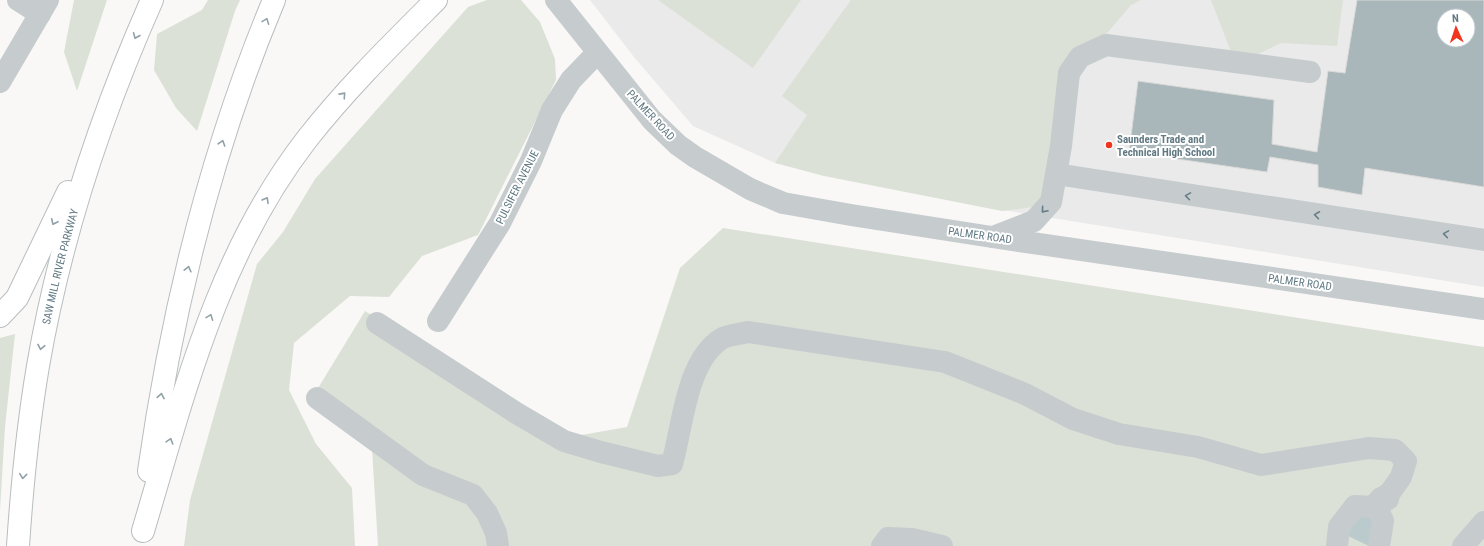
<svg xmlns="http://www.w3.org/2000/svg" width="1484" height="546" viewBox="0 0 1484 546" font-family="'Roboto Condensed',sans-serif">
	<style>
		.built { fill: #e9eae9; fill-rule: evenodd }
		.green { fill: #dbe1d6 }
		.water { fill: #bbcbcd }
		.building { fill: #a9b6ba; stroke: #dadad8; fill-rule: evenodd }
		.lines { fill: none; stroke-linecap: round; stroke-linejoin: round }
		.highway-casing { stroke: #b8bdbf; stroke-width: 24 }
		.minor { stroke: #c6cbce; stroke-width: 22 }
		.highway { stroke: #fff; stroke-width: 22 }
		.oneway { stroke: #90a1a8 }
		.oneway2 { stroke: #667d87 }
		.poi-dot { fill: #f1341d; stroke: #fff; stroke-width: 1.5 }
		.labels { text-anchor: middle; stroke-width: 4; stroke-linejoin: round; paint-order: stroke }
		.street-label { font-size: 11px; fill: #617983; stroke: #fff }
		.poi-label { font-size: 11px; font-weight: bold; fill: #617983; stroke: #fff; text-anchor: start }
	</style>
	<rect width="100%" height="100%" fill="#f9f8f6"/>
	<!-- built -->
	<path class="built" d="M590,0H1484V287L990,208L775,163L693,126L634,57ZM1444,16H1468V40H1444Z"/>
	<!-- green -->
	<g class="green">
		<path d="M74,0H107L77,91L64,52Z"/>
		<path d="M208,0H240L235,11L197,131L176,108L154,70L157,34L202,10Z"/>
		<path d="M487,0H521L540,22L555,59L556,80L478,235L422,256L389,297L350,296L294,343L289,390L316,444L352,488L355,546H184L190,500L257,264L283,232L315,179L468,7Z"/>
		<path d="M658,0H801L753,68Z"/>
		<path d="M851,0H1141L1131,5L1085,59L1046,191L1033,207L1002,211L824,176L775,163L807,115L782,96Z"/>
		<path d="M1211,0H1343L1337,46L1281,43L1250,58L1237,67Z"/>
		<path d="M723,228L1484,347V546H378L372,449L309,403L365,311L570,437L627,427L680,268Z"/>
		<path d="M15,334L5,427L0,511V338Z"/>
	</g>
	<!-- water -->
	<path class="water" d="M1364,513L1380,525L1369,546L1344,534Z"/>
	<!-- building -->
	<path class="building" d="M1357,0H1484V187L1365,168L1362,195L1318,187V165L1270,157L1267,172L1129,152L1138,81L1274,100L1272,144L1317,152L1328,71L1345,73ZM1444,16H1468V40H1444Z"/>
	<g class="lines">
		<!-- highway casing -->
		<g class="highway-casing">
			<g id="highway">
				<path d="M0,316L17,298L68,192"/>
				<path d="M149,471C172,310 211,150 274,0"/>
				<path d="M143,531C184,394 217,255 307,139C346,89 391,45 436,0"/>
				<path id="s1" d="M18,546C22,486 28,425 38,366C60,239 100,117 152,0"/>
			</g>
		</g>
		<!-- minor -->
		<g class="minor">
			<path d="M18,0L40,14"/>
			<path d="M556,0L652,120L678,145L695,157L750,189L783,203L851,215L992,237L1484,309"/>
			<path d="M0,82L48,0"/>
			<path d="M1056,174L1484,240"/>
			<path d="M993,237L1034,221L1051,202L1061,146L1069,73L1080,57L1106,45L1310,72"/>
			<path d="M438,321L500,223L531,161L552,110L571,80L597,53"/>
			<path d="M377,323L518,414L564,441L601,452L658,466L672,464C683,425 686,362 721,339C728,335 740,334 748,332L945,362L1025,394L1073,419L1119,434L1198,447L1261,465L1369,448L1395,450L1406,461L1401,477L1389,494"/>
			<path d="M317,398L423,475L473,495L487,513L496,533L498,546"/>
			<path d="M882,546L888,538L912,539L942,546"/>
			<path d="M1337,546L1339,527L1355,506L1373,507L1381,498L1389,494L1388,499L1383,502L1378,509L1383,521L1379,546"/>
			<path d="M1463,546L1484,522"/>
		</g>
		<!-- highway -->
		<use href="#highway" class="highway"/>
	</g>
	<!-- one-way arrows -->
	<defs><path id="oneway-chevron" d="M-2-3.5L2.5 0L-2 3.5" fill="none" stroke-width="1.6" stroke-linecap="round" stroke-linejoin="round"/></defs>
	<g class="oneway">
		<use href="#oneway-chevron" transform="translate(266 21) rotate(-69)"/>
		<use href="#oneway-chevron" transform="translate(136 36) rotate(113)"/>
		<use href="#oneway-chevron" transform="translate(343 95) rotate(-48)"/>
		<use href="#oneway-chevron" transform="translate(222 143) rotate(-72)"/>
		<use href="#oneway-chevron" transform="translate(266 200) rotate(-60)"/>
		<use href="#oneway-chevron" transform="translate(54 222) rotate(115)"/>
		<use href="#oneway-chevron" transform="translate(188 269) rotate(-76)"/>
		<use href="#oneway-chevron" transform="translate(210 317) rotate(-69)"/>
		<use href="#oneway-chevron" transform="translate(41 347) rotate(101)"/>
		<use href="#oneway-chevron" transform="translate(161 396) rotate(-80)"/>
		<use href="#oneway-chevron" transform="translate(170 441) rotate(-73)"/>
		<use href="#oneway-chevron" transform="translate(23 476) rotate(96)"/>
	</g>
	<g class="oneway2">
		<use href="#oneway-chevron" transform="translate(1188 196) rotate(-171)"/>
		<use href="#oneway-chevron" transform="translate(1044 210) rotate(131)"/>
		<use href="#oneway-chevron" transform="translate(1317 215) rotate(-172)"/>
		<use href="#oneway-chevron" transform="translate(1446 234) rotate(-171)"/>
	</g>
	<!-- markers -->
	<circle class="poi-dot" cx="1109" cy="145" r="4"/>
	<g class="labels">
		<!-- street labels -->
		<g class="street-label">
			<text transform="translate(651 115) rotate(47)" y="4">PALMER ROAD</text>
			<text transform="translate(517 187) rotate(-63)" y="4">PULSIFER AVENUE</text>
			<text transform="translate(980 235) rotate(8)" y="4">PALMER ROAD</text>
			<text dy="4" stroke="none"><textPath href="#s1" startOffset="283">SAW MILL RIVER PARKWAY</textPath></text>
			<text transform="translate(1300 282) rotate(8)" y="4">PALMER ROAD</text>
		</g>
		<!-- poi labels -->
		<g class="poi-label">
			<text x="1117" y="143">Saunders Trade and<tspan x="1117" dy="13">Technical High School</tspan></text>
		</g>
	</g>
	<!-- north arrow -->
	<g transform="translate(1456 28) rotate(357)"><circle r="19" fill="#ffffff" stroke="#c0c9cd"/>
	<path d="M0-3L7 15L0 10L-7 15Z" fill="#f1341d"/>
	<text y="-6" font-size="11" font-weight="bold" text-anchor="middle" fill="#617983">N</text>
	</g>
</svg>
